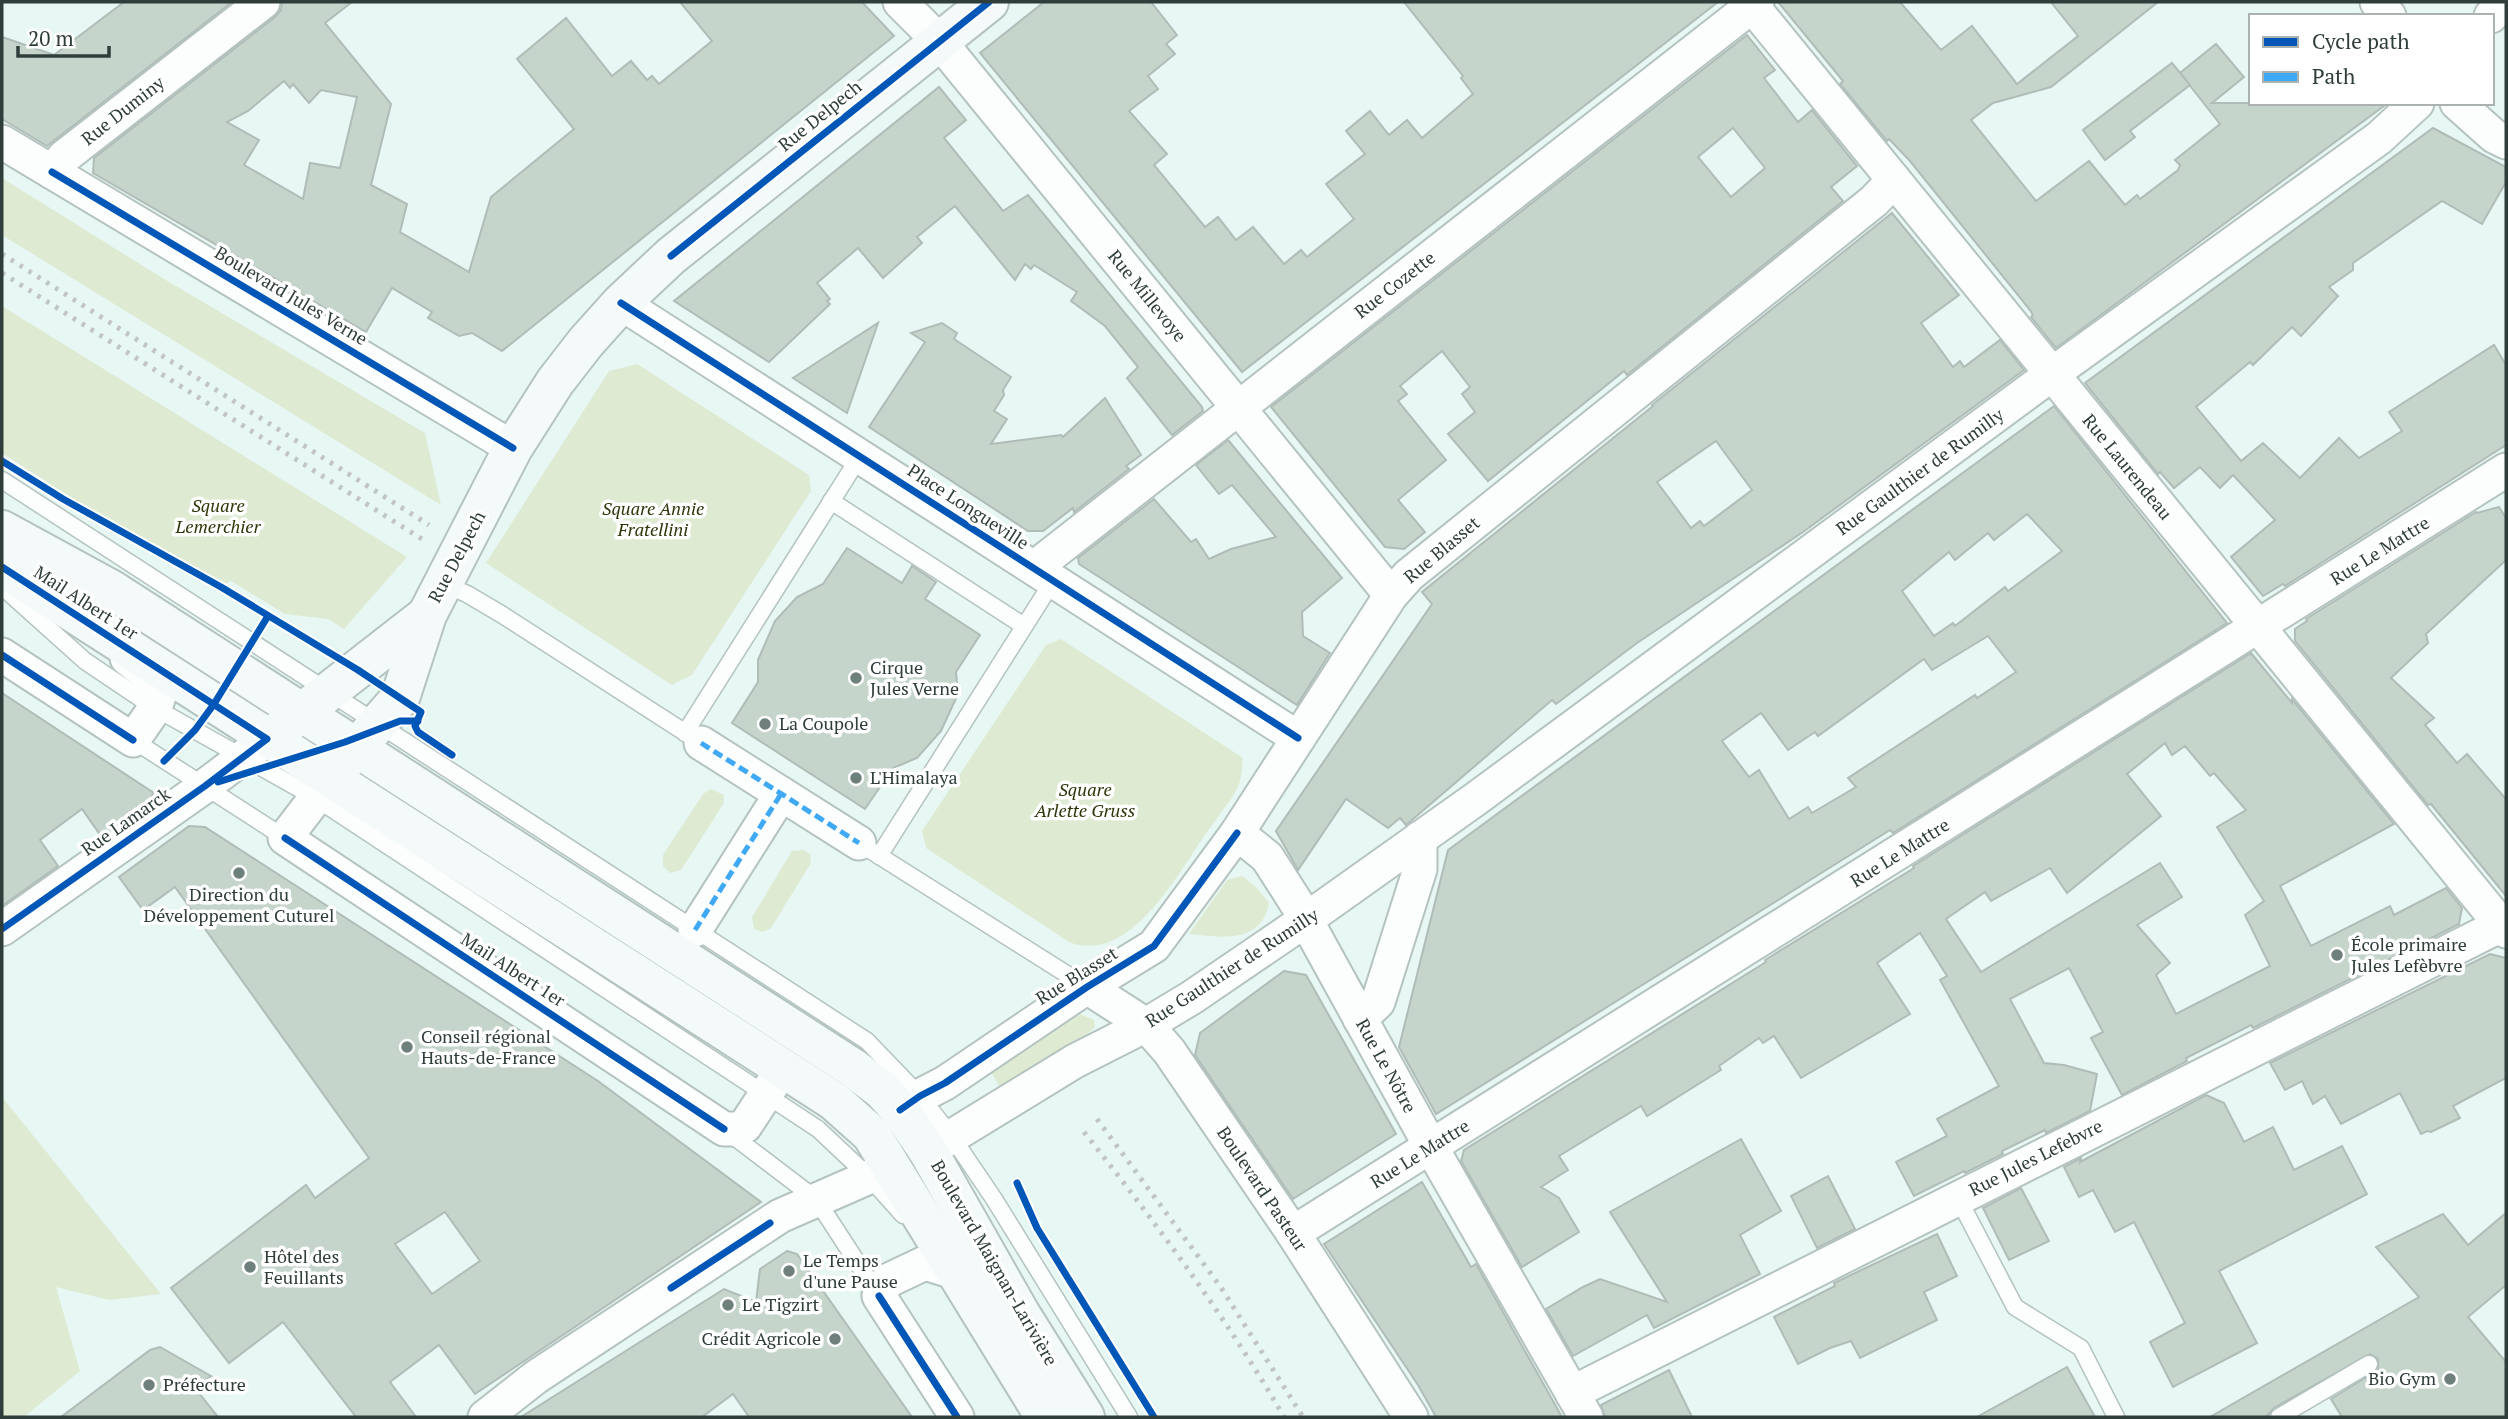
<svg xmlns="http://www.w3.org/2000/svg" width="2508" height="1419" viewBox="0 0 2508 1419" font-family="'PT Serif',serif">
	<style>
		.green { fill: #dfead3 }
		.building { fill: #c5d5cc; stroke: #b0bcb7; stroke-width: 2; fill-rule: evenodd }
		.lines { fill: none; stroke-linecap: round; stroke-linejoin: round }
		.lane-casing { stroke: #b4c3c0; stroke-width: 19 }
		.street-casing { stroke: #b4c3c0; stroke-width: 37 }
		.secondary-casing { stroke: #b4c3c0; stroke-width: 42 }
		.lane { stroke: #fbfefd; stroke-width: 16 }
		.street { stroke: #fbfefd; stroke-width: 33 }
		.secondary { stroke: #f4f9f9; stroke-width: 38 }
		.rail { stroke: #c1c5c4; stroke-width: 5; stroke-dasharray: 3.5 7; stroke-linecap: butt }
		.quiet { stroke: #3fa9f5; stroke-width: 5; stroke-dasharray: 10 5; stroke-linecap: butt }
		.cycleway-casing { stroke: #fff; stroke-width: 11 }
		.cycleway { stroke: #0057b8; stroke-width: 7 }
		.poi-dot { fill: #6f7f7c; stroke: #fff; stroke-width: 2.5 }
		.labels { text-anchor: middle; stroke-width: 7; stroke-linejoin: round; paint-order: stroke }
		.street-label { font-size: 18px; fill: #2f3e3b; stroke: #fff }
		.park-label { font-size: 18px; font-style: italic; fill: #30350a; stroke: #fff }
		.poi-label { font-size: 18px; fill: #2f3e3b; stroke: #fff; text-anchor: start }
	</style>
	<rect width="100%" height="100%" fill="#e7f7f4"/>
	<!-- green -->
	<g class="green">
		<path d="M2,178L164,279L425,433L441,505L2,235Z"/>
		<path d="M2,306L407,557L344,629L328,619L285,614L231,581L221,587H210L2,453Z"/>
		<path d="M637,364L809,475L811,491L692,675L672,685L486,563L609,371Z"/>
		<path d="M1061,639L1243,758C1242,766 1242,776 1239,784C1234,798 1212,824 1203,838C1175,878 1129,965 1069,942L926,848L922,831L1046,645Z"/>
		<path d="M711,789L724,795V803L681,870L670,873L663,866V855L703,794Z"/>
		<path d="M803,850L810,854L811,863L771,928L763,932L754,929L752,917L792,851Z"/>
		<path d="M1242,876L1256,887L1269,903C1261,945 1220,937 1189,934L1227,880Z"/>
		<path d="M1080,1014L1094,1020L1095,1027L1090,1032L1000,1087L990,1071Z"/>
		<path d="M2,1097L161,1294L109,1300L56,1287L80,1371L24,1417H2Z"/>
	</g>
	<!-- building -->
	<g class="building">
		<path d="M124,2H232L47,146L2,119V37L54,55Z"/>
		<path d="M282,2H352L325,23L391,104L371,185L407,204L400,232L469,272L491,197L574,129L517,59L566,18L612,76L631,61L647,80L652,76L659,84L712,41L680,2H862L894,36L502,351L472,333L459,336L428,318L432,312L392,288L366,332L93,173L94,158L275,17L281,10ZM284,81L290,88L293,84L309,103L321,90L357,97L340,168L310,163L303,199L244,165L259,140L227,122L248,111Z"/>
		<path d="M1044,2H1151L1177,35L1166,44L1175,54L1148,76L1158,89L1129,111L1167,154L1154,165L1205,227L1218,217L1236,240L1253,227L1284,264L1301,250L1307,257L1354,219L1326,184L1365,154L1346,131L1370,111L1389,135L1407,120L1422,138L1473,94L1461,78L1463,76L1404,2H1718L1242,372L980,53Z"/>
		<path d="M1778,2H1900L1941,50L1972,26L2017,84L2078,36L2051,2H2158L2051,87L1993,103L1971,120L2036,201L2089,161L2125,205L2137,195L2140,199L2178,170L2180,165L2175,160L2220,124L2180,73L2216,44L2244,77L2212,103H2388L2056,348L2031,317L2033,315L2030,310L1910,161L1889,139L1887,141L1840,84L1843,81Z"/>
		<path d="M1747,35L1775,70L1764,78L1798,122L1812,110L1857,166L1831,187L1843,201L1627,375L1624,371L1488,481L1448,434L1475,412L1462,394L1470,387L1442,351L1400,386L1407,394L1398,401L1446,460L1398,500L1425,532L1404,549L1385,547L1271,407ZM1733,128L1765,168L1731,197L1698,157Z"/>
		<path d="M2172,63L2190,85L2130,131L2135,137L2105,160L2083,130Z"/>
		<path d="M939,87L966,120L944,138L1003,211L1028,195L1202,407L1203,411L1172,435L1127,378L1138,367L1105,326L1071,301L1077,292L1034,265L1031,269L1025,264L1015,280L955,206L917,237L922,243L883,278L858,248L817,283L830,299L827,301L830,304L769,362L674,301Z"/>
		<path d="M2433,128L2506,167V182L2482,224L2442,201L2353,263V270L2329,287L2338,296L2301,336L2292,327L2253,365L2250,362L2196,407L2241,461L2263,443L2300,478L2339,438L2359,458L2402,431L2389,412L2494,345L2506,365V445L2285,586L2283,584L2263,596L2231,557L2275,520L2233,475L2220,488L2200,467L2174,488L2160,472L2158,474L2085,383Z"/>
		<path d="M1892,213L1959,295L1921,323L1953,367L1960,361L1964,367L2000,340L2024,370L1803,532L1637,643L1556,704L1552,700L1406,825L1400,818L1388,828L1346,799L1298,870L1276,831L1432,604L1422,592L1653,406L1652,405ZM1716,441L1752,490L1704,526L1700,521L1691,528L1657,482Z"/>
		<path d="M878,323L847,413L793,378L819,361Z"/>
		<path d="M942,323L957,333L954,339L1011,377L1003,390L1004,395L994,411L1007,419L991,444L1061,435L1063,437L1105,398L1141,455L1126,466L1129,469L1074,512L1073,508L1043,531H1028L869,427L925,342L911,333Z"/>
		<path d="M2054,406L2227,623L1893,833L1890,830L1436,1114L1399,1047L1448,850ZM2027,514L2062,551L2008,591L2005,587L1955,626L1953,623L1934,636L1902,591L1949,552L1955,560L1988,533L1994,540ZM1988,636L2016,672L1977,698L1975,695L1848,778L1856,787L1812,813L1808,807L1789,819L1759,770L1749,777L1722,741L1761,713L1788,750L1815,732L1818,736L1924,659L1932,670Z"/>
		<path d="M1228,440L1342,578L1302,612L1303,636L1330,653L1297,705L1079,564L1078,558L1154,499L1191,542L1196,539L1209,559L1231,549L1276,537L1232,485L1219,494L1196,465Z"/>
		<path d="M2499,507L2506,518V560L2426,634L2428,643L2391,678L2434,718L2425,725L2457,763L2467,754L2506,799V896L2431,804L2428,805L2295,641V629L2307,621L2306,619L2476,512L2477,513Z"/>
		<path d="M847,548L902,583L912,566L936,582L925,599L980,635L956,672L958,694L941,731L917,758L893,768L865,809L732,723L758,682V660L775,621L797,597L823,584Z"/>
		<path d="M2251,653L2292,703V699L2394,824L2280,886L2311,946L2390,906L2394,915L2446,888L2462,908L2459,924L2253,1028L2251,1025L2186,1058L2187,1061L2122,1095L2091,1038L2103,1032L2069,968L2010,999L2044,1063L2064,1065L2097,1074L2090,1111L2046,1133L2045,1130L2002,1151L2003,1154L1965,1173L1964,1171L1914,1196L1896,1162L1947,1136L1937,1119L1999,1086L1940,980L1947,976L1920,933L1877,963L1910,1014L1801,1078L1774,1036L1763,1043L1759,1038L1719,1066L1721,1070L1647,1116L1641,1106L1559,1156L1568,1170L1541,1187L1559,1198L1579,1232L1522,1267L1461,1161L1464,1150L1766,962L1765,960L1914,868L1913,866ZM2165,743L2172,755L2185,746L2210,776L2214,773L2246,810L2217,827L2264,901L2245,915L2270,966L2176,1014L2156,975L2170,963L2137,925L2182,897L2160,863L1981,972L1946,919L1985,892L1991,901L2050,868L2067,893L2161,816L2127,774Z"/>
		<path d="M2,693L154,793L148,802L101,836L82,809L40,840L58,866L2,906Z"/>
		<path d="M189,826L205,827L598,1081L761,1202L475,1394L439,1345L390,1382L416,1417H356L283,1322L229,1363L171,1288L306,1185L315,1198L369,1158L175,887L143,910L119,877ZM445,1212L480,1261L432,1294L395,1244Z"/>
		<path d="M2490,954L2506,958V1078L2453,1106L2460,1118L2431,1132L2427,1131L2421,1134L2400,1093L2341,1124L2325,1096L2313,1104L2302,1081L2285,1090L2270,1063Z"/>
		<path d="M1284,971L1306,975L1396,1134L1293,1199L1195,1055L1200,1033Z"/>
		<path d="M2206,1095L2224,1103L2244,1142L2273,1127L2294,1170L2342,1146L2367,1194L2219,1271L2257,1343L2173,1387L2150,1342L2185,1323L2134,1222L2115,1232L2093,1190L2079,1197L2064,1167L2081,1158L2080,1162Z"/>
		<path d="M1741,1139L1781,1211L1740,1235L1760,1274L1654,1328L1647,1315L1573,1356L1546,1309L1583,1287L1600,1279L1667,1302L1610,1212Z"/>
		<path d="M1828,1176L1855,1229L1817,1248L1791,1196Z"/>
		<path d="M1422,1182L1471,1267L1476,1264L1562,1417H1436L1418,1385L1324,1244Z"/>
		<path d="M2021,1188L2049,1241L2009,1260L1983,1208Z"/>
		<path d="M2506,1213V1285L2468,1317L2506,1362V1417H2342L2331,1399L2378,1370V1359L2370,1354L2274,1408L2266,1417H2210L2419,1297L2376,1247L2443,1214L2468,1245Z"/>
		<path d="M1937,1234L1957,1276L1924,1292L1937,1320L1860,1358L1851,1341L1830,1348L1798,1364L1774,1317L1835,1286L1834,1283Z"/>
		<path d="M787,1251L797,1254L912,1417H749L733,1394L702,1417H521L724,1289L756,1302L760,1269Z"/>
		<path d="M160,1347L211,1376L195,1388L218,1417H61L150,1350Z"/>
		<path d="M2067,1367L2095,1417H1977Z"/>
		<path d="M1669,1370L1692,1417H1605L1601,1405Z"/>
	</g>
	<g class="lines">
		<!-- lane casing -->
		<g class="lane-casing">
			<g id="lane">
				<path d="M2,480L867,1041L920,1096L952,1137L994,1199L1129,1417"/>
				<path d="M831,501L1024,626"/>
				<path d="M444,584L467,594L501,614L692,737"/>
				<path d="M6,590L85,661L155,708L314,797L818,1129L868,1176L903,1215"/>
				<path d="M685,733L860,456"/>
				<path d="M133,740L285,838"/>
				<path d="M870,850L1087,987"/>
				<path d="M879,856L1053,581"/>
				<path d="M729,1133L816,1199L879,1296"/>
				<path d="M1958,1198L2015,1307L2081,1348L2116,1417"/>
				<path d="M2279,1417L2369,1364"/>
			</g>
		</g>
		<!-- street casing -->
		<g class="street-casing">
			<g id="street">
				<path d="M900,2L940,42L1391,595"/>
				<path d="M1749,2L2506,931"/>
				<path d="M2377,2L2389,16"/>
				<path d="M2491,16L2503,2"/>
				<path d="M2457,103L2494,136L2506,142"/>
				<path d="M2,142L513,448"/>
				<path d="M52,172L64,157L263,2"/>
				<path d="M621,303L1298,738"/>
				<path d="M1034,568L1757,2"/>
				<path d="M2,655L133,740L155,708L160,693L147,674L127,658"/>
				<path d="M701,743L859,843"/>
				<path d="M330,779L285,838L724,1129H737L745,1126L783,1068"/>
				<path d="M1237,833L1267,857L1297,904L1431,1147L1586,1417"/>
				<path d="M2,929L205,786L267,739"/>
				<path d="M695,930L781,794"/>
				<path d="M1087,987L1146,1025L1169,1051L1293,1233L1411,1417"/>
				<path d="M1360,1019L1378,1002L1420,869V838"/>
				<path d="M900,1110L920,1096L945,1083L1087,987L1154,946L1237,833L1391,595L1409,575L1874,201L1894,180"/>
				<path d="M928,1151L1075,1061L1146,1025L1191,998L1304,921L1477,798L2052,374L2379,138L2417,103"/>
				<path d="M1293,1233L2506,470"/>
				<path d="M954,1272L925,1263L887,1281L879,1296L957,1417"/>
				<path d="M1572,1393L2501,925"/>
				<path d="M485,1417L536,1377L780,1216L892,1167"/>
			</g>
		</g>
		<!-- secondary casing -->
		<g class="secondary-casing">
			<g id="secondary">
				<path d="M2,530L112,590L853,1068L882,1090L900,1110L928,1151L1020,1313L1085,1417"/>
				<path d="M2,567L834,1101L871,1134L1045,1417"/>
				<path d="M282,728L427,615"/>
				<path d="M340,767L400,698L427,615L513,448L555,382L586,342L621,303L671,256L989,2"/>
			</g>
		</g>
		<!-- lane -->
		<use href="#lane" class="lane"/>
		<!-- street -->
		<use href="#street" class="street"/>
		<!-- secondary -->
		<use href="#secondary" class="secondary"/>
		<!-- rail -->
		<g class="rail">
			<path d="M2,254L429,525"/>
			<path d="M2,273L425,541"/>
			<path d="M1097,1119L1220,1286L1303,1417"/>
			<path d="M1084,1132C1156,1223 1226,1317 1284,1417"/>
		</g>
		<!-- quiet -->
		<g class="quiet">
			<path d="M701,743L859,843"/>
			<path d="M695,930L781,794"/>
		</g>
		<!-- cycleway casing -->
		<g class="cycleway-casing">
			<g id="cycleway">
				<path d="M52,172L513,448"/>
				<path d="M671,256L989,2"/>
				<path d="M621,303L1298,738"/>
				<path d="M2,461L63,499L221,587L358,670L421,712L415,726L418,732L452,755"/>
				<path d="M2,567L267,739L205,786L2,929"/>
				<path d="M2,655L133,740"/>
				<path d="M164,761L195,730L214,704L268,616"/>
				<path d="M218,782L345,742L400,721H418"/>
				<path d="M285,838L724,1129"/>
				<path d="M900,1110L920,1096L945,1083L1087,987L1154,946L1237,833"/>
				<path d="M1017,1183L1037,1228L1154,1417"/>
				<path d="M671,1288L770,1223"/>
				<path d="M879,1296L957,1417"/>
			</g>
		</g>
		<!-- cycleway -->
		<use href="#cycleway" class="cycleway"/>
	</g>
	<!-- markers -->
	<g class="poi-dot">
		<circle cx="856" cy="678" r="7"/>
		<circle cx="765" cy="724" r="7"/>
		<circle cx="856" cy="778" r="7"/>
		<circle cx="239" cy="873" r="7"/>
		<circle cx="2337" cy="955" r="7"/>
		<circle cx="407" cy="1047" r="7"/>
		<circle cx="250" cy="1267" r="7"/>
		<circle cx="789" cy="1271" r="7"/>
		<circle cx="728" cy="1305" r="7"/>
		<circle cx="835" cy="1339" r="7"/>
		<circle cx="2450" cy="1379" r="7"/>
		<circle cx="149" cy="1385" r="7"/>
	</g>
	<g class="labels">
		<!-- street labels -->
		<g class="street-label">
			<text transform="translate(123 111) rotate(-38)" y="6">Rue Duminy</text>
			<text transform="translate(820 116) rotate(-39)" y="6">Rue Delpech</text>
			<text transform="translate(1395 285) rotate(-38)" y="6">Rue Cozette</text>
			<text transform="translate(291 296) rotate(31)" y="6">Boulevard Jules Verne</text>
			<text transform="translate(1147 296) rotate(51)" y="6">Rue Millevoye</text>
			<text transform="translate(2127 467) rotate(51)" y="6">Rue Laurendeau</text>
			<text transform="translate(1920 472) rotate(-36)" y="6">Rue Gaulthier de Rumilly</text>
			<text transform="translate(968 507) rotate(33)" y="6">Place Longueville</text>
			<text transform="translate(1442 550) rotate(-40)" y="6">Rue Blasset</text>
			<text transform="translate(2380 551) rotate(-32)" y="6">Rue Le Mattre</text>
			<text transform="translate(457 557) rotate(-62)" y="6">Rue Delpech</text>
			<text transform="translate(86 603) rotate(33)" y="6">Mail Albert 1er</text>
			<text transform="translate(126 822) rotate(-35)" y="6">Rue Lamarck</text>
			<text transform="translate(1900 853) rotate(-32)" y="6">Rue Le Mattre</text>
			<text transform="translate(1232 968) rotate(-33)" y="6">Rue Gaulthier de Rumilly</text>
			<text transform="translate(513 970) rotate(33)" y="6">Mail Albert 1er</text>
			<text transform="translate(1077 976) rotate(-32)" y="6">Rue Blasset</text>
			<text transform="translate(1386 1066) rotate(61)" y="6">Rue Le Nôtre</text>
			<text transform="translate(1420 1154) rotate(-32)" y="6">Rue Le Mattre</text>
			<text transform="translate(2036 1158) rotate(-27)" y="6">Rue Jules Lefebvre</text>
			<text transform="translate(1262 1189) rotate(56)" y="6">Boulevard Pasteur</text>
			<text transform="translate(994 1263) rotate(60)" y="6">Boulevard Maignan-Larivière</text>
		</g>
		<!-- park labels -->
		<g class="park-label">
			<text x="218" y="512">Square<tspan x="218" dy="21">Lemerchier</tspan></text>
			<text x="653" y="515">Square Annie<tspan x="653" dy="21">Fratellini</tspan></text>
			<text x="1085" y="796">Square<tspan x="1085" dy="21">Arlette Gruss</tspan></text>
		</g>
		<!-- poi labels -->
		<g class="poi-label">
			<text x="870" y="674">Cirque<tspan x="870" dy="21">Jules Verne</tspan></text>
			<text x="779" y="730">La Coupole</text>
			<text x="870" y="784">L'Himalaya</text>
			<text x="239" y="901" text-anchor="middle">Direction du<tspan x="239" dy="21">Développement Cuturel</tspan></text>
			<text x="2351" y="951">École primaire<tspan x="2351" dy="21">Jules Lefèbvre</tspan></text>
			<text x="421" y="1043">Conseil régional<tspan x="421" dy="21">Hauts-de-France</tspan></text>
			<text x="264" y="1263">Hôtel des<tspan x="264" dy="21">Feuillants</tspan></text>
			<text x="803" y="1267">Le Temps<tspan x="803" dy="21">d'une Pause</tspan></text>
			<text x="742" y="1311">Le Tigzirt</text>
			<text x="821" y="1345" text-anchor="end">Crédit Agricole</text>
			<text x="2436" y="1385" text-anchor="end">Bio Gym</text>
			<text x="163" y="1391">Préfecture</text>
		</g>
	</g>
	<!-- border -->
	<rect width="2508" height="1419" fill="none" stroke="#2f3e3b" stroke-width="7"/>
	<!-- legend -->
	<rect x="2249" y="14" width="245" height="91" fill="#ffffff" stroke="#acb2b1" stroke-width="2"/>
	<rect x="2263" y="37" width="35" height="10" fill="#0057b8" stroke="#acb2b1" stroke-width="2"/>
	<text x="2312" y="49" font-size="21" fill="#2f3e3b">Cycle path</text>
	<rect x="2263" y="72" width="35" height="10" fill="#3fa9f5" stroke="#acb2b1" stroke-width="2"/>
	<text x="2312" y="84" font-size="21" fill="#2f3e3b">Path</text>
	<!-- scale -->
	<path d="M18 46v10h91v-10" fill="none" stroke="#2f3e3b" stroke-width="3.5"/>
	<text x="28" y="46" font-size="21" fill="#2f3e3b" stroke="#ffffff" stroke-width="5" paint-order="stroke">20 m</text>
</svg>
